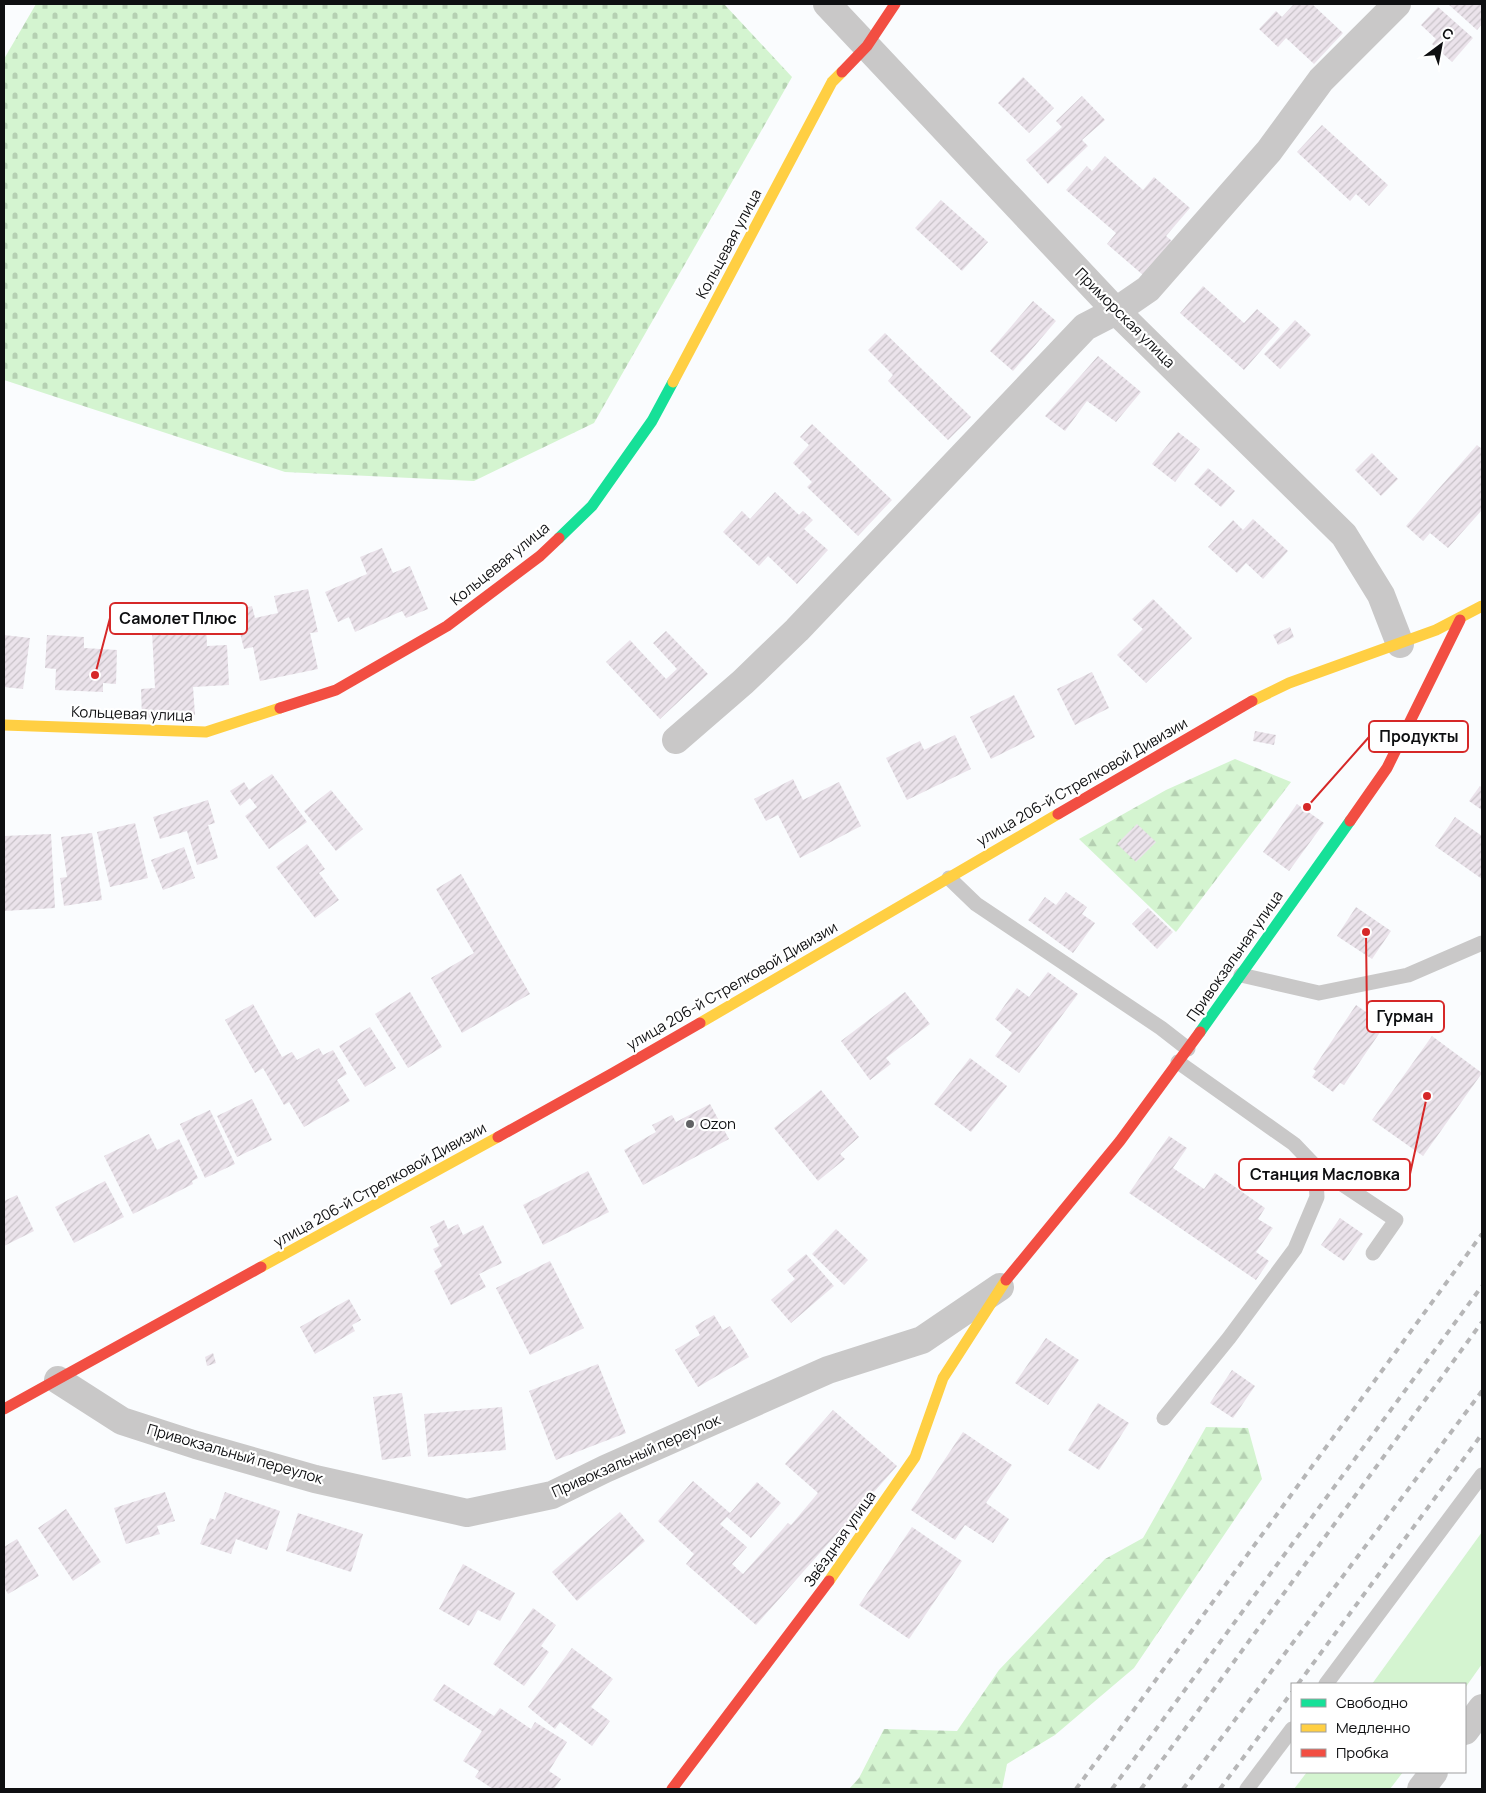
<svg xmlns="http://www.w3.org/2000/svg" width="1486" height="1793" viewBox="0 0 1486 1793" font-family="Manrope,sans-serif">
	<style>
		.green { fill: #d4f4d0 }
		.forest { fill: url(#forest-firs) }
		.cemetery { fill: url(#cemetery-stones) }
		.building { fill: url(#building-hatch) }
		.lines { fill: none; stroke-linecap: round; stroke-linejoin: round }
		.lane { stroke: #c9c8c8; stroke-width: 15 }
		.street { stroke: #c9c8c8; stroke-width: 28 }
		.fast { stroke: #16e098; stroke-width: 11 }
		.slow { stroke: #ffcf43; stroke-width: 11 }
		.jam { stroke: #f24e42; stroke-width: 11 }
		.rail { stroke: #b6b6b7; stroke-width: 4; stroke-dasharray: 6 6; stroke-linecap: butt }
		.poi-dot { fill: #616264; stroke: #fff; stroke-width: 2 }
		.labels { text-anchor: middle; stroke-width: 4.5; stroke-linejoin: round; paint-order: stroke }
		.street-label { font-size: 15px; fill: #0e0f11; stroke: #fff }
		.poi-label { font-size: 15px; fill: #0e0f11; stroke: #fff; text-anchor: start }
		.leader { fill: none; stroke: #d62828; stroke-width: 2 }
		.callout-dot { fill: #d62828; stroke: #fff; stroke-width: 2 }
		.callout { fill: #fff; stroke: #d62828; stroke-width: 2 }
		.callout-label { font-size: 16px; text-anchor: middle; font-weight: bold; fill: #0e0f11 }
	</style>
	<defs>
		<pattern id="forest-firs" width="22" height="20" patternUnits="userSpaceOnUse" patternTransform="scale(1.25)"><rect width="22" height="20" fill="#d4f4d0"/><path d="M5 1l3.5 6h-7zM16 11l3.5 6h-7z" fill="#b5d0b2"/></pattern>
		<pattern id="cemetery-stones" width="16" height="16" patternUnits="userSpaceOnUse" patternTransform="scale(1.25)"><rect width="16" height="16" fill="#d4f4d0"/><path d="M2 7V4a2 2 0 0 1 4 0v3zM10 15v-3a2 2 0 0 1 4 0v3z" fill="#b5d0b2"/></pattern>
		<pattern id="building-hatch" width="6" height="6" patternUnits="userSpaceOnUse" patternTransform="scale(1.25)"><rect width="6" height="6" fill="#ebe3eb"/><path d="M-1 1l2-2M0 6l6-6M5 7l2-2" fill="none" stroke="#c8c2c8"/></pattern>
	</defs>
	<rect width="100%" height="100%" fill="#fafcfe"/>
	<!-- green -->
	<g class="green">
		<path d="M1482,1532V1664L1465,1688V1684H1372Z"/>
		<path d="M1307,1772H1403L1390,1789H1294Z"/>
	</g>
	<!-- forest -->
	<g class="forest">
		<path d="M1235,759L1291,782L1176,932L1079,839L1166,790Z"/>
		<path d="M1206,1427L1248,1428L1262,1479L1134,1668L1055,1735L1007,1764L1002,1789H849L859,1778L884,1729L957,1731L999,1670L1105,1559L1143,1538Z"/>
	</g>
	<!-- cemetery -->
	<path class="cemetery" d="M36,4H724L792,77L594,423L474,481L285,472L4,380V59Z"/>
	<!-- building -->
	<g class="building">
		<path d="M1294,4H1312L1343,33L1314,64L1286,38L1278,47L1259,29L1276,11L1282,17Z"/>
		<path d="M1448,4H1482V24L1477,30Z"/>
		<path d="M1438,7L1473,38L1452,62L1432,44L1436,39L1421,25Z"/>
		<path d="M1023,77L1054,108L1029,133L998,103Z"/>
		<path d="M1082,96L1105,120L1082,140L1088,146L1048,184L1026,160L1062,127L1056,121Z"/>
		<path d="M1322,125L1388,185L1369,206L1356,194L1350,201L1297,152Z"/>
		<path d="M1105,156L1143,190L1154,177L1190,208L1166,236L1172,241L1143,275L1107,244L1116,233L1066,190L1087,166L1092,171Z"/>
		<path d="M941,200L988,242L962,271L915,228Z"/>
		<path d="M1203,286L1244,323L1257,309L1280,329L1244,370L1180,313Z"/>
		<path d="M1033,301L1056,321L1013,371L990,351Z"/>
		<path d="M1295,320L1311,335L1280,369L1264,354Z"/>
		<path d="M885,333L971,417L948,440L888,381L893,375L868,350Z"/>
		<path d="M1098,356L1141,392L1116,422L1087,401L1065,431L1045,416Z"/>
		<path d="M812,424L892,500L858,536L807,487L812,482L793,463L809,445L800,437Z"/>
		<path d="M1178,432L1200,449L1175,482L1152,464Z"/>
		<path d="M1477,445L1482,449V510L1448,548L1430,533L1423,541L1406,526Z"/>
		<path d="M1372,453L1398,479L1381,496L1355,470Z"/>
		<path d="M1208,468L1235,491L1221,507L1194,484Z"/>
		<path d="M775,492L799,515L803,511L813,520L804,529L828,550L797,584L768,556L759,566L723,532L742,511L750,519Z"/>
		<path d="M1253,519L1288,551L1263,579L1246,563L1237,573L1208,547L1233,520L1243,530Z"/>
		<path d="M382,548L393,573L410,566L428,609L406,618L402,611L355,632L349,617L338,622L325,592L367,574L360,557Z"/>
		<path d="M308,589L318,632L310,633L318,669L260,681L253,647L244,649L237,621L243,619L241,609L252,606L255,618L278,613L274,596Z"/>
		<path d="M1153,599L1192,638L1146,683L1117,655L1143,629L1132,619Z"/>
		<path d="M188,623H206L207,646L227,645L229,685L193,687L195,715L142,718L141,689L155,688L152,632L188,630Z"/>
		<path d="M1290,627L1294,637L1278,645L1273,635Z"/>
		<path d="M666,631L708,674L660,719L606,662L630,640L666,679L677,669L653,643Z"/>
		<path d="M4,635L30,638L23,689L4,687Z"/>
		<path d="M47,635L84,637V648L117,650L116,684L103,683V692L55,690L56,669L45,668Z"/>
		<path d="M1092,672L1109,708L1075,725L1057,689Z"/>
		<path d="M1014,695L1035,737L991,759L970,717Z"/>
		<path d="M1255,731L1276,735L1274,745L1253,741Z"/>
		<path d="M955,735L971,769L907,800L886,758L920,741L924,750Z"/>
		<path d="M272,774L307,822L269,849L245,816L257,807L250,798L240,806L230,791L244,782L249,790Z"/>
		<path d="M793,779L803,800L839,782L861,826L800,858L778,815L766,821L754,799Z"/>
		<path d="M1480,786L1482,788V810L1469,801Z"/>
		<path d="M331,790L363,829L336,851L304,811Z"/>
		<path d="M208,800L215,823L208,825L218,858L197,865L187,831L160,839L153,817Z"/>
		<path d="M1297,804L1324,823L1289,871L1263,852Z"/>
		<path d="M1455,817L1482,836V879L1435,846Z"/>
		<path d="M135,823L148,878L110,887L97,832Z"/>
		<path d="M1137,824L1156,842L1136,862L1117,844Z"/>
		<path d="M92,833L102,900L64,906L60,878L67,877L61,837Z"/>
		<path d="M51,834L55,908L4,911V836Z"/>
		<path d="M307,844L325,869L319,873L339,900L315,918L276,867Z"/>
		<path d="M184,847L195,878L163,890L151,860Z"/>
		<path d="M461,874L530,994L462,1033L431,978L474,953L436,889Z"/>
		<path d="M1066,892L1087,907L1082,914L1095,923L1073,953L1028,920L1045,897L1056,905Z"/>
		<path d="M1356,907L1391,931L1372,959L1337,936Z"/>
		<path d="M1148,908L1173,932L1157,949L1132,924Z"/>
		<path d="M1048,972L1078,994L1019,1073L995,1056L1012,1033L995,1019L1017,988L1029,997Z"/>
		<path d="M410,992L442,1047L408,1068L375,1014Z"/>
		<path d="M905,992L930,1024L886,1058L891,1064L870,1080L841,1041Z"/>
		<path d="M253,1004L282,1057L292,1052L297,1060L319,1048L323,1055L333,1050L347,1074L337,1080L350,1101L304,1127L289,1102L284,1105L263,1068L255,1073L225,1020Z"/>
		<path d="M1356,1005L1385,1025L1344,1085L1340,1083L1333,1092L1312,1077L1316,1071L1313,1069Z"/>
		<path d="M370,1027L396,1068L365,1087L339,1046Z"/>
		<path d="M1432,1036L1482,1073L1423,1156L1372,1120Z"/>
		<path d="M970,1058L1007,1086L971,1132L934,1104Z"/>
		<path d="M821,1090L859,1137L840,1154L845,1159L818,1181L774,1128Z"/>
		<path d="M252,1099L272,1140L237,1157L217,1116Z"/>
		<path d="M710,1104L729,1139L643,1185L624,1150L656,1132L652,1125L672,1115L676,1122Z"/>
		<path d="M210,1110L235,1164L205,1178L180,1124Z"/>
		<path d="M149,1134L157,1150L179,1139L198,1178L192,1181L193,1184L133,1214L104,1156Z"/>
		<path d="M1169,1136L1187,1148L1173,1168L1204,1189L1215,1173L1265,1208L1258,1219L1273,1228L1256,1252L1269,1261L1256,1280L1129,1193Z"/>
		<path d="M588,1171L609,1212L543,1245L523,1205Z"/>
		<path d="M105,1181L124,1217L74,1243L55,1207Z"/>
		<path d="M17,1195L34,1231L4,1246V1201Z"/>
		<path d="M1340,1218L1363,1234L1344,1261L1321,1245Z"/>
		<path d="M444,1220L448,1229L458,1224L463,1235L483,1225L502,1263L479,1274L486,1287L451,1305L434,1271L442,1266L433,1249L439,1246L430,1227Z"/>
		<path d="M836,1229L868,1260L844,1285L812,1254Z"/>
		<path d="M806,1254L834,1286L791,1323L771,1300L795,1279L787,1270Z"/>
		<path d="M550,1261L584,1328L530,1355L496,1288Z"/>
		<path d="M349,1299L361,1320L352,1325L355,1331L315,1354L300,1327Z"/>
		<path d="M714,1315L723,1330L730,1326L749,1357L698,1387L675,1350L700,1335L695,1326Z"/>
		<path d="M1046,1338L1079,1360L1048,1405L1015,1383Z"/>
		<path d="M213,1353L216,1363L207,1366L205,1357Z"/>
		<path d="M598,1364L626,1433L556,1460L529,1391Z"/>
		<path d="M1232,1370L1255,1386L1233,1418L1210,1403Z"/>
		<path d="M402,1393L411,1456L382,1460L373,1397Z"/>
		<path d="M1098,1403L1129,1423L1099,1470L1068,1450Z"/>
		<path d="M502,1407L506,1450L428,1457L424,1414Z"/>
		<path d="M833,1410L897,1466L756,1625L686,1564L694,1554L658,1521L693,1481L730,1513L757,1482L781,1503L751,1538L727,1517L720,1524L747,1547L732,1564L743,1574L788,1523L791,1525L818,1493L785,1464Z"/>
		<path d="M963,1432L1012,1465L986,1503L1009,1519L993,1543L965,1525L955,1540L911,1510Z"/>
		<path d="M165,1492L175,1521L157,1526L160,1534L126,1544L114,1508Z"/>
		<path d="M225,1492L280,1511L267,1550L236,1539L231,1554L200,1544L210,1518L215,1520Z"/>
		<path d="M66,1509L101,1562L73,1581L38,1528Z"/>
		<path d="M620,1512L645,1541L577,1601L552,1572Z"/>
		<path d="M298,1513L363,1534L351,1572L286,1551Z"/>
		<path d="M912,1527L962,1561L909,1639L859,1605Z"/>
		<path d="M17,1539L39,1576L8,1594L4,1587V1547Z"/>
		<path d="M463,1564L515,1593L500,1621L478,1610L469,1626L439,1609Z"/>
		<path d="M533,1608L556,1625L541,1646L549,1652L524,1686L493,1664Z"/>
		<path d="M572,1648L613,1679L591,1707L610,1721L592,1746L560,1722L555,1729L528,1707Z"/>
		<path d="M444,1684L494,1716L500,1708L531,1729L535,1722L567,1742L549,1771L561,1779L554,1789H493L475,1777L479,1771L463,1761L482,1731L433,1700Z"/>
	</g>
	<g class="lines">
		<!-- lane -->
		<g class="lane">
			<path d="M949,878L976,904L1161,1028L1188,1049"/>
			<path d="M1241,975L1319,993L1408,975L1482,943"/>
			<path d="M1315,1166L1396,1220L1373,1253"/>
			<path d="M1164,1418L1229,1338L1295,1249L1317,1197L1315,1166L1294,1144L1178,1062"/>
			<path d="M1326,1684L1482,1475"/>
			<path d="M1247,1789L1292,1729"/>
		</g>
		<!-- street -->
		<g class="street">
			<path d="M827,4L1116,311L1344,535L1381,595L1400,644"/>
			<path d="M676,740L743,682L797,630L1085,327L1116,311L1148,289L1269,151L1321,80L1397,4"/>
			<path d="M58,1380L122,1421L196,1445L315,1479L467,1513L552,1495L605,1469L828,1370L922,1340L1000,1287"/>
			<path d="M1465,1731L1482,1708"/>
			<path d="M1421,1789L1434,1772"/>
		</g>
		<!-- fast -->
		<g class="fast">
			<path d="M559,538L592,506L652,421L673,382"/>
			<path d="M1200,1032L1350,821"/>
		</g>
		<!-- slow -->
		<g class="slow">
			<path d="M673,382L832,82L842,72"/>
			<path d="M1252,701L1289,683L1436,630L1482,606"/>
			<path d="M4,725L206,732L280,708"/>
			<path d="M700,1023L1058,814"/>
			<path d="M261,1267L498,1137"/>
			<path d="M829,1581L915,1457L943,1378L1006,1280"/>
		</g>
		<!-- jam -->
		<g class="jam">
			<path d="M842,72L867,46L895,4"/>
			<path d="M280,708L336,690L447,626L540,556L559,538"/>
			<path d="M1058,814L1252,701"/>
			<path d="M1350,821L1387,768L1460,620"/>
			<path d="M498,1137L613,1073L700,1023"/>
			<path d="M1006,1280L1120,1141L1200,1032"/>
			<path d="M4,1409L261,1267"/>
			<path d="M672,1789L829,1581"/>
		</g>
		<!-- rail -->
		<g class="rail">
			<path d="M1298,1684L1482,1434"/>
			<path d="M1076,1789L1482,1234"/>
			<path d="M1112,1789L1482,1286"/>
			<path d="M1141,1789L1482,1322"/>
			<path d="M1183,1789L1482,1391"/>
			<path d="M1220,1789L1292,1692"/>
		</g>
	</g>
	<!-- markers -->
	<circle class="poi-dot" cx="690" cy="1124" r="5"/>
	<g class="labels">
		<!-- street labels -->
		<g class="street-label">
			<text transform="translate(729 244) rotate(-62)" y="5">Кольцевая улица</text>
			<text transform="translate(1125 318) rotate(45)" y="5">Приморская улица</text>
			<text transform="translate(500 564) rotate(-39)" y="5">Кольцевая улица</text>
			<text transform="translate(132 714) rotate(2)" y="5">Кольцевая улица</text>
			<text transform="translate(1082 782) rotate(-30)" y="5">улица 206-й Стрелковой Дивизии</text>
			<text transform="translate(1235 956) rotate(-55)" y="5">Привокзальная улица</text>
			<text transform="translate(732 986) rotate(-30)" y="5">улица 206-й Стрелковой Дивизии</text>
			<text transform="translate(380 1185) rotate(-29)" y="5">улица 206-й Стрелковой Дивизии</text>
			<text transform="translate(235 1454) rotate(16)" y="5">Привокзальный переулок</text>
			<text transform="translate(636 1456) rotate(-24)" y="5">Привокзальный переулок</text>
			<text transform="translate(840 1539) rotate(-55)" y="5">Звёздная улица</text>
		</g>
		<!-- poi labels -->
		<g class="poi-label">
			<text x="700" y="1129">Ozon</text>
		</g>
	</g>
	<!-- callouts -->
	<path class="leader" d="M95 675L110 618M1307 807L1369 737M1366 932L1367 1017M1427 1096L1410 1174"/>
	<g class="callout-dot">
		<circle cx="95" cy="675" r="5"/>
		<circle cx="1307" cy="807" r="5"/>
		<circle cx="1366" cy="932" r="5"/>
		<circle cx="1427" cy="1096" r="5"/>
	</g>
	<g class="callout">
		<rect x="110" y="603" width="137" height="31" rx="5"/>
		<rect x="1369" y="721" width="99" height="31" rx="5"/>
		<rect x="1367" y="1001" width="77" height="31" rx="5"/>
		<rect x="1239" y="1159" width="171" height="31" rx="5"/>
	</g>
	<g class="callout-label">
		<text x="178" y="624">Самолет Плюс</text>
		<text x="1419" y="742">Продукты</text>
		<text x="1405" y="1022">Гурман</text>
		<text x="1325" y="1180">Станция Масловка</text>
	</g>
	<!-- border -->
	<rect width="1486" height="1793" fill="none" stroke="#0e0f11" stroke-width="10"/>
	<!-- legend -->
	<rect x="1291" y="1683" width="175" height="90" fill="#ffffff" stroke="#9f9fa0"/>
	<rect x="1301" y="1699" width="25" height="8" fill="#16e098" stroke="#9f9fa0"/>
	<text x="1336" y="1708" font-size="15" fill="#0e0f11">Свободно</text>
	<rect x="1301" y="1724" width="25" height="8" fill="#ffcf43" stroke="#9f9fa0"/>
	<text x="1336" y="1733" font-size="15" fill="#0e0f11">Медленно</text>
	<rect x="1301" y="1749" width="25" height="8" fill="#f24e42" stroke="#9f9fa0"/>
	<text x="1336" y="1758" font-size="15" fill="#0e0f11">Пробка</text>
	<!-- north arrow -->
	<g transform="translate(1441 45) rotate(32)" stroke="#ffffff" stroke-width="4" paint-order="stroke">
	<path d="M0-4L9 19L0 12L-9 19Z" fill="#0e0f11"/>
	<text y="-8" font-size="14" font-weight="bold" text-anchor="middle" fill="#0e0f11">С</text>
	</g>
</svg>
